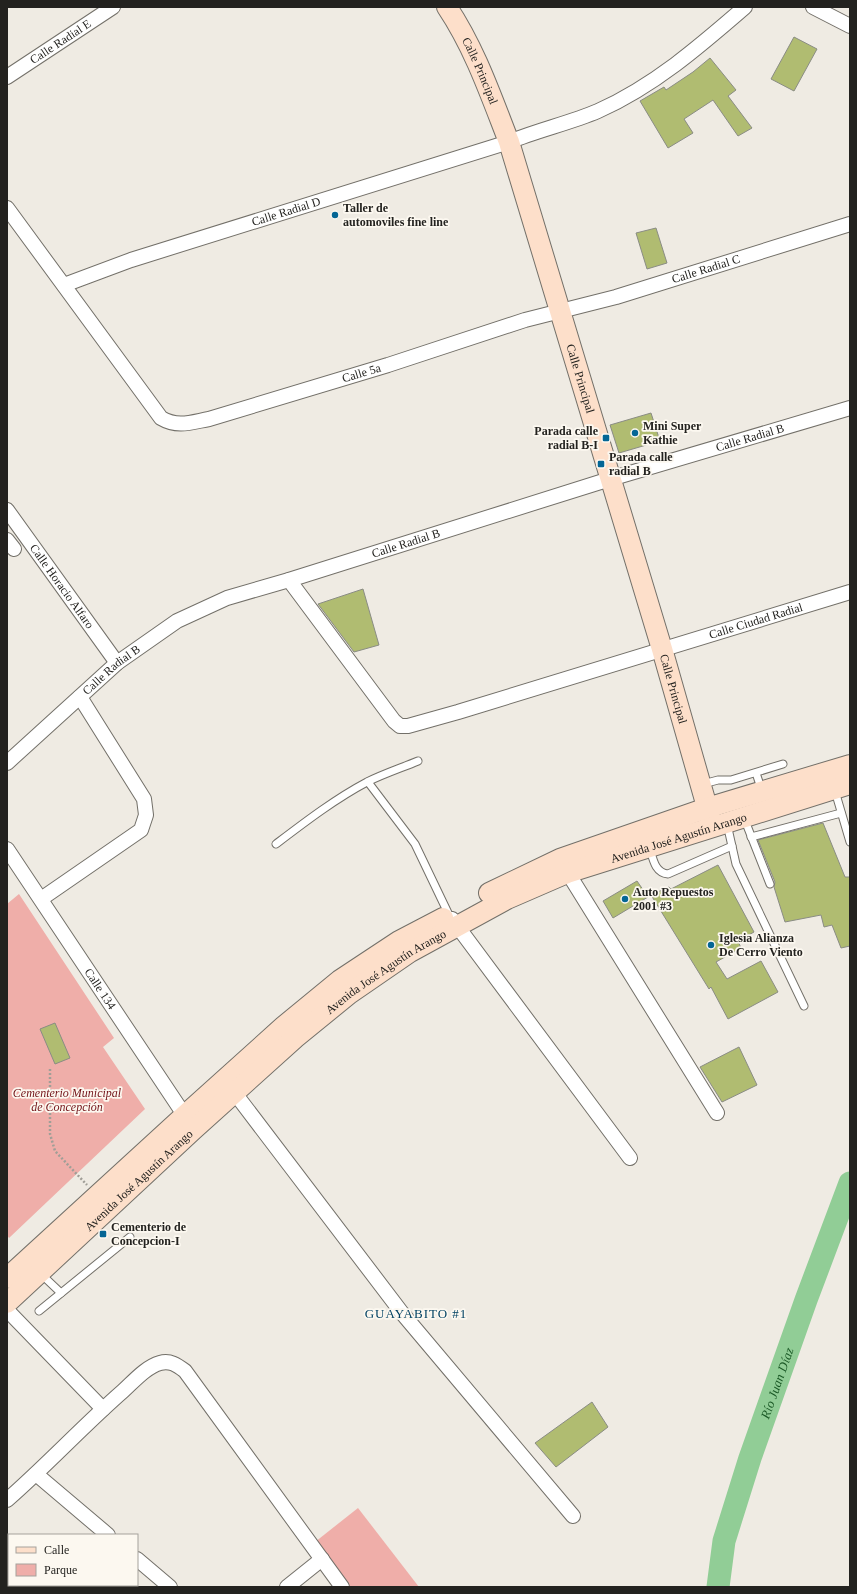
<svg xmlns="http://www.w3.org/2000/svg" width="857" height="1594" viewBox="0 0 857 1594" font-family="Georgia,serif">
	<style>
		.green { fill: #efaea9 }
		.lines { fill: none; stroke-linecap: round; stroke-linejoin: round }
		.river { stroke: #91cd96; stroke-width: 23 }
		.building { fill: #b0bc71; stroke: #8a8c84 }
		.lane-casing { stroke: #737069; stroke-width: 9 }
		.street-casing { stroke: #737069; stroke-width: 16 }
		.secondary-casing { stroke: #737069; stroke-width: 22 }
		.path { stroke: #a09e97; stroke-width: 2.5; stroke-dasharray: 2 2; stroke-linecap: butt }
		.lane { stroke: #fff; stroke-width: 7 }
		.street { stroke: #fff; stroke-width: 14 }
		.secondary { stroke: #fddfca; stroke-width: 20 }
		.poi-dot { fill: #046695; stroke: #fcf8f0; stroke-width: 1.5 }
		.labels { text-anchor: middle; stroke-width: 3.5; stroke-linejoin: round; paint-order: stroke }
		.street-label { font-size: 12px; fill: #23221f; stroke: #fcf8f0 }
		.poi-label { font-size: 12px; font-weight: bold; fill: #23221f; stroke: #fcf8f0; text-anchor: start }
		.park-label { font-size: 12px; font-style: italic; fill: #731419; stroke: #fcf8f0 }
		.neighbourhood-label { font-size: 13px; letter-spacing: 1px; fill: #014162; stroke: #fcf8f0 }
		.water-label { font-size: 13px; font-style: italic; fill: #1b5926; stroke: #fcf8f0 }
	</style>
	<rect width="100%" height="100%" fill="#efebe3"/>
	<!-- green -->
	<g class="green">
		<path d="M19,894L114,1038L103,1047L145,1109L9,1238L7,1235V904Z"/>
		<path d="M358,1508L419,1587H350L315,1542Z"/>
	</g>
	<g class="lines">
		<!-- river -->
		<path class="river" id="s1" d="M718,1587L724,1541L750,1458L806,1300L850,1183"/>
	</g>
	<!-- building -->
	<g class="building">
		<path d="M794,37L817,49L794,91L771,79Z"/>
		<path d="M710,58L736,90L728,96L752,128L738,136L713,100L684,119L693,133L668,148L640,101L664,87L666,90L693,72Z"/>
		<path d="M656,228L667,263L647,269L636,233Z"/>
		<path d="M651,413L660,441L619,453L610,425Z"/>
		<path d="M363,589L379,645L354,652L318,604Z"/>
		<path d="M823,823L845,877H850V946L841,948L832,925L824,927L821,915L785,922L774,887L775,882L758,840Z"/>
		<path d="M718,865L754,932L738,941L741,948L716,962L727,979L761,961L778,992L728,1019L711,987L709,989L651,895L669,887L671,889Z"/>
		<path d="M637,881L648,897L613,918L603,901Z"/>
		<path d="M55,1023L70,1058L55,1064L40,1029Z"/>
		<path d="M739,1047L757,1085L722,1102L700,1067Z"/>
		<path d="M592,1402L608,1427L556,1467L535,1443Z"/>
	</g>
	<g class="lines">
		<!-- lane casing -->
		<g class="lane-casing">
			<g id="lane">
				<path d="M756,773L762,791"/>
				<path d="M368,782L415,844L449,915"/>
				<path d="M703,784L718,780H731L783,764"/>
				<path d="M835,791L850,842"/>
				<path d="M744,818L770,884"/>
				<path d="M727,824L736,864L804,1006"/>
				<path d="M751,837L841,813"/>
				<path d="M276,844C305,822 335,799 367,782C383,774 401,768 418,761"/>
				<path d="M650,849C653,859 655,873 668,874L732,846"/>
				<path d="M41,1274L61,1293"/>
				<path d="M39,1311L130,1237"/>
			</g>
		</g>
		<!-- street casing -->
		<g class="street-casing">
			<g id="street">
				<path d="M813,7L850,26"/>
				<path id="s2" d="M7,77L113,7"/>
				<path id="s3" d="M7,208L161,418C178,428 192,422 209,419L388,365L525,320L616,297L850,224"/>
				<path id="s4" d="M64,285L131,260L509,142C538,130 570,123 598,111C654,86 700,46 745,7"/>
				<path id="s5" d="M7,510L117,663"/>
				<path d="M7,540L14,549"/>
				<path id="s6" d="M289,580L394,721L400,726H408L458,712L850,592"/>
				<path id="s7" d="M7,763L117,663L177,621L227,598L289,580L610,479L850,408"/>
				<path id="s8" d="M7,849L189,1122"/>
				<path d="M563,865L717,1113"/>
				<path d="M41,899L141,830L146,815L144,799L80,697"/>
				<path d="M452,919L630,1158"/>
				<path d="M234,1092L402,1313L573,1516"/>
				<path d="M7,1310L103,1409"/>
				<path d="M36,1474L108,1535"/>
				<path d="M7,1500C47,1465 83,1426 123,1391C134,1381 146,1367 160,1363C170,1360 177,1365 185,1371L342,1587"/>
				<path d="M137,1559L170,1587"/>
				<path d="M287,1587L322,1559"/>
			</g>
		</g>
		<!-- secondary casing -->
		<g class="secondary-casing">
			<g id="secondary">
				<path id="s9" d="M447,7C475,49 491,96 509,142L662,649L711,821"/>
				<path d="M489,893L560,859L707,808L850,765"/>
				<path d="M7,1278L185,1115L284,1026L340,980L399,941L443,918"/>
				<path id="s10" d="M7,1303L193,1130L295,1038L349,994L410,952L507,899L567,873L850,784"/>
			</g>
		</g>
		<!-- path -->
		<path class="path" d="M50,1069V1134L55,1151L87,1185"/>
		<!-- lane -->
		<use href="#lane" class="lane"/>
		<!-- street -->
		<use href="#street" class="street"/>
		<!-- secondary -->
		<use href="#secondary" class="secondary"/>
	</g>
	<!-- markers -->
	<g class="poi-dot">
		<circle cx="335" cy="215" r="4"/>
		<circle cx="635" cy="433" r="4"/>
		<rect x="602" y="434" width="8" height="8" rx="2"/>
		<rect x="597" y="460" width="8" height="8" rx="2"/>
		<circle cx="625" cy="899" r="4"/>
		<circle cx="711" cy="945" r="4"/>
		<rect x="99" y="1230" width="8" height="8" rx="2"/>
	</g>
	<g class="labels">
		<!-- street labels -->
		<g class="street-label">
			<text dy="4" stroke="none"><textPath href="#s2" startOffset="64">Calle Radial E</textPath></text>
			<text dy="4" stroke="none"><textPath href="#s9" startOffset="72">Calle Principal</textPath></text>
			<text dy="4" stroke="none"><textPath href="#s4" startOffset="234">Calle Radial D</textPath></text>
			<text dy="4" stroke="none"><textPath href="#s3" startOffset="829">Calle Radial C</textPath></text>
			<text dy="4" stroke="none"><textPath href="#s3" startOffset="469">Calle 5a</textPath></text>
			<text dy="4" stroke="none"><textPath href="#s9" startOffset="396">Calle Principal</textPath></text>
			<text dy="4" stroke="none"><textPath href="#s7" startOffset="824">Calle Radial B</textPath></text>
			<text dy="4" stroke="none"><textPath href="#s7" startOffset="464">Calle Radial B</textPath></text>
			<text dy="4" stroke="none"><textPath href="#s5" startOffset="94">Calle Horacio Alfaro</textPath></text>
			<text dy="4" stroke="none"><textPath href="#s6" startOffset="555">Calle Ciudad Radial</textPath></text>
			<text dy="4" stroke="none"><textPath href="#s7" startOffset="140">Calle Radial B</textPath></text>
			<text dy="4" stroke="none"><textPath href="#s9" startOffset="720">Calle Principal</textPath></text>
			<text dy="4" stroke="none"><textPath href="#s10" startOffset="828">Avenida José Agustín Arango</textPath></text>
			<text dy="4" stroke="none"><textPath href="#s10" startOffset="504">Avenida José Agustín Arango</textPath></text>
			<text dy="4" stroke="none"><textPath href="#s8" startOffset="168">Calle 134</textPath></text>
			<text dy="4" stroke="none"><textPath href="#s10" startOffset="180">Avenida José Agustín Arango</textPath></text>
		</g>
		<!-- poi labels -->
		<g class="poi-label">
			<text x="343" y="212">Taller de<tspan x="343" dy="14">automoviles fine line</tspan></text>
			<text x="643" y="430">Mini Super<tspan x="643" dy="14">Kathie</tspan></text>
			<text x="598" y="435" text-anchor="end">Parada calle<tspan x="598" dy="14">radial B-I</tspan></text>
			<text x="609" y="461">Parada calle<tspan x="609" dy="14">radial B</tspan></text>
			<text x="633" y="896">Auto Repuestos<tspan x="633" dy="14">2001 #3</tspan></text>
			<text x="719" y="942">Iglesia Alianza<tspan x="719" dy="14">De Cerro Viento</tspan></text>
			<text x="111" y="1231">Cementerio de<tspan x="111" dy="14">Concepcion-I</tspan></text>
		</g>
		<!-- park labels -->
		<g class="park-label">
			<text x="67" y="1097">Cementerio Municipal<tspan x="67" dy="14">de Concepción</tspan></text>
		</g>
		<!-- neighbourhood labels -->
		<g class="neighbourhood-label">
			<text x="416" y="1318">GUAYABITO #1</text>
		</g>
		<!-- water labels -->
		<g class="water-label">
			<text dy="5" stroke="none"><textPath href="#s1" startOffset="213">Río Juan Díaz</textPath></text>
		</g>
	</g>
	<!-- border -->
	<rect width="857" height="1594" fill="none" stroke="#23221f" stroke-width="16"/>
	<!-- legend -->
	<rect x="8" y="1534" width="130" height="52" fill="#fcf8f0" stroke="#a5a29c"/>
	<rect x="16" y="1547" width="20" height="6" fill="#fddfca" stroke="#a5a29c"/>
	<text x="44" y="1554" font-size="12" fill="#23221f">Calle</text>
	<rect x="16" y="1564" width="20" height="12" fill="#efaea9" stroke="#a5a29c"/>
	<text x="44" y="1574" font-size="12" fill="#23221f">Parque</text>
</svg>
